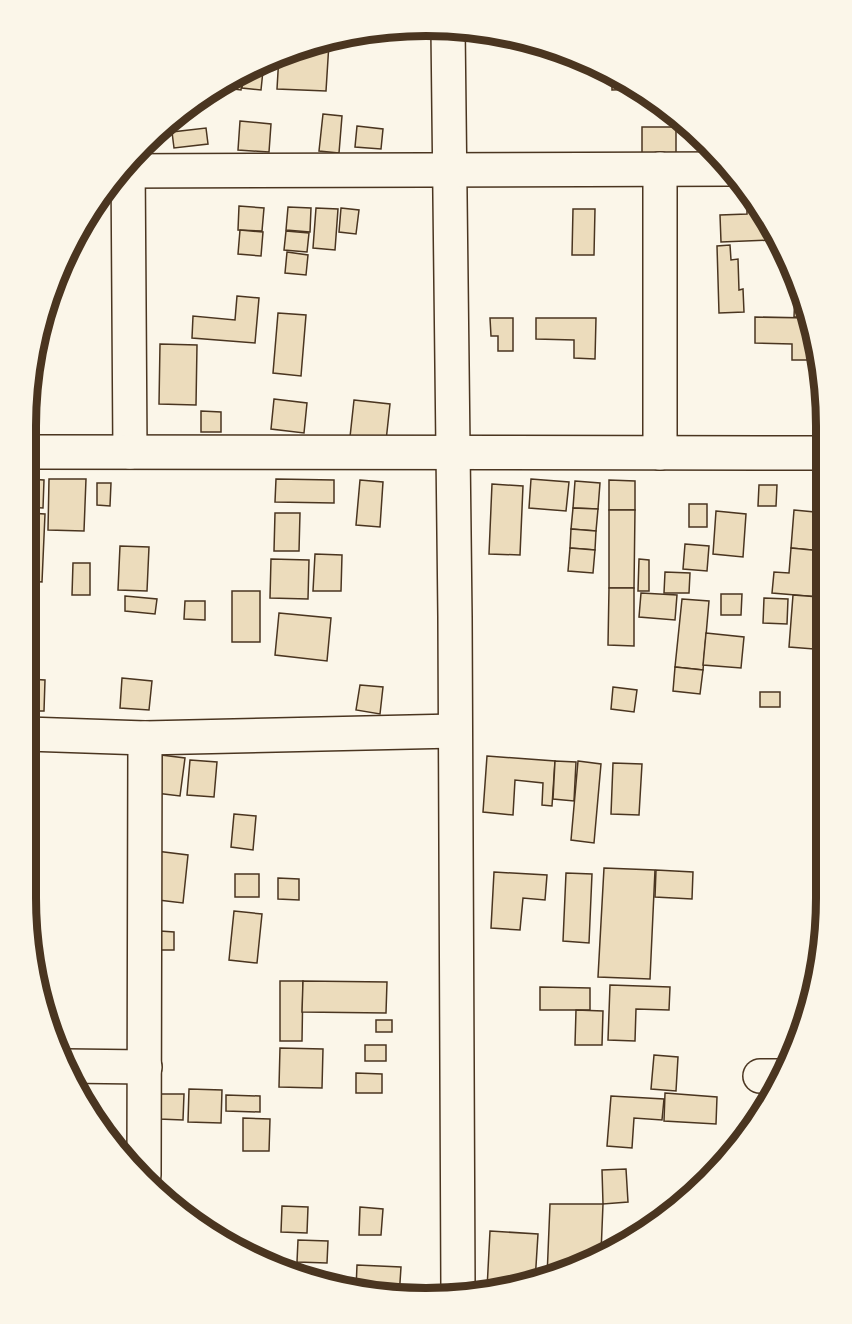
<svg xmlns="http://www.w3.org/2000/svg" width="852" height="1324" viewBox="0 0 852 1324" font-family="Figtree,sans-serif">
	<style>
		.building { fill: #ecdcbc; stroke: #4a3520; stroke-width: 1.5 }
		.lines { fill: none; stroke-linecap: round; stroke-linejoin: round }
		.minor-casing { stroke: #4a3520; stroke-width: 36 }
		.minor { stroke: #fbf6e9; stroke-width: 33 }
		.rim { fill: none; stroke: #4a3520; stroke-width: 8 }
	</style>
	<rect width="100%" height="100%" fill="#fbf6e9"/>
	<!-- building -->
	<g class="building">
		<path d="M315,42L329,43L326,91L277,89L279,55Z"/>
		<path d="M264,61L261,90L242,88L244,70Z"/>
		<path d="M243,71L241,90L216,87Z"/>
		<path d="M612,73L626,79L638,89L612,90Z"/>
		<path d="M323,114L342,116L339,153L319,151Z"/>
		<path d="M240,121L271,124L269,152L238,150Z"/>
		<path d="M357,126L383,129L381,149L355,147Z"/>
		<rect x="642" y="127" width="34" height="26"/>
		<path d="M206,128L208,144L174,148L172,132Z"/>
		<path d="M239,206L264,208L262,231L238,230Z"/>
		<path d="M759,206L772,228V240L721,242L720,215L747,214V207Z"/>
		<path d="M288,207L311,208L310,232L286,230Z"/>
		<path d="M316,208L338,209L335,250L313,248Z"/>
		<path d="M341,208L359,210L356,234L339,232Z"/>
		<path d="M573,209H595L594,255H572Z"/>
		<path d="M240,230L263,232L261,256L238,254Z"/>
		<path d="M286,231L309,233L307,252L284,250Z"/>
		<path d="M730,245L731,260L738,259L739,290L743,289L744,312L719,313L717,246Z"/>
		<path d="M287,252L308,255L306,275L285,273Z"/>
		<path d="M795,292H801L811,317H794Z"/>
		<path d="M237,296L259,298L255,343L192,338L193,316L235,320Z"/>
		<path d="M278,313L306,315L301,376L273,373Z"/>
		<path d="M755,317L811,318L815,335V360H792V344L755,343Z"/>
		<path d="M490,318H513V351H498V336H491Z"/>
		<path d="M536,318H596L595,359L574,358V340L536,339Z"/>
		<path d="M160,344L197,345L196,405L159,404Z"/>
		<path d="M274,399L307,403L304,433L271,429Z"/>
		<path d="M354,400L390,404L386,441L350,437Z"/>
		<path d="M201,411L221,412V432H201Z"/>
		<path d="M28,479L44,480L43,508L28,507Z"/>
		<path d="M49,479H86L84,531L48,530Z"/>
		<path d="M276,479L334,480V503L275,502Z"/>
		<path d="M531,479L569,482L566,511L529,508Z"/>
		<path d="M360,480L383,482L380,527L356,525Z"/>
		<path d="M609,480L635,481V510H609Z"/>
		<path d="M575,481L600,483L598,509L573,508Z"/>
		<path d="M97,483H111L110,506L97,505Z"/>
		<path d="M492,484L523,486L520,555L489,554Z"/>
		<path d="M759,485H777L776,506H758Z"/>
		<rect x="689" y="504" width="18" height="23"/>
		<path d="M573,508L598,509L596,531L571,529Z"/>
		<path d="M609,510H635L634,588H609Z"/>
		<path d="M794,510L825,513L822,551L791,548Z"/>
		<path d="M716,511L746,514L743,557L713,554Z"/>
		<path d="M28,513L45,514L42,582L28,581Z"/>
		<path d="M275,513H300L299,551H274Z"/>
		<path d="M571,529L596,531L595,550L570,548Z"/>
		<path d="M685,544L709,546L707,571L683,569Z"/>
		<path d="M120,546L149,547L147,591L118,590Z"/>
		<path d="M570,548L595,550L593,573L568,571Z"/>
		<path d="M791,548L822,551L819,597L772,593L774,572L789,573Z"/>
		<path d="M315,554L342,555L341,591H313Z"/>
		<path d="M271,559L309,560L308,599L270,598Z"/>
		<path d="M639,559L649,560V591H638Z"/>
		<path d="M73,563H90V595H72Z"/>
		<path d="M665,572L690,573L689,593H664Z"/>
		<path d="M609,588H634V646L608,645Z"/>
		<rect x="232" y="591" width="28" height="51"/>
		<path d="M641,593L677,595L675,620L639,617Z"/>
		<path d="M721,594H742L741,615H721Z"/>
		<path d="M793,595L819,597L814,649L789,647Z"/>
		<path d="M125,596L157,599L155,614L125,611Z"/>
		<path d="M764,598L788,599L787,624L763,623Z"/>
		<path d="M682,599L709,601L703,670L675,667Z"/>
		<path d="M185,601H205V620L184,619Z"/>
		<path d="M279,613L331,618L327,661L275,655Z"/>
		<path d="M706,633L744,637L741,668L703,665Z"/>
		<path d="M675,667L703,670L700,694L673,691Z"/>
		<path d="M122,678L152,681L149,710L120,708Z"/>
		<path d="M27,679L45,680L44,711H27Z"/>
		<path d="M360,685L383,687L380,714L356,710Z"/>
		<path d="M613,687L637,690L634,712L611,709Z"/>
		<rect x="760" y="692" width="20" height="15"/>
		<path d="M161,755L185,758L180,796L156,793Z"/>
		<path d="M487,756L555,761L552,806L542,805L543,783L515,780L513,815L483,812Z"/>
		<path d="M190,760L217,762L214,797L187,795Z"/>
		<path d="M555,761L576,762L574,801L553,799Z"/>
		<path d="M578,761L601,764L594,843L571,840Z"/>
		<path d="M613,763L642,764L639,815L611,814Z"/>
		<path d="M234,814L256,816L253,850L231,847Z"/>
		<path d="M156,851L188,855L183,903L150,899Z"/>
		<path d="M604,868L655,870L650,979L598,977Z"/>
		<path d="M656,870L693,872L692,899L655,897Z"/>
		<path d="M494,872L547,875L545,900L523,898L520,930L491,928Z"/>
		<path d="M566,873L592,874L589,943L563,941Z"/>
		<rect x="235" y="874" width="24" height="23"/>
		<path d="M278,878L299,879V900L278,899Z"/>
		<path d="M234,911L262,914L257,963L229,960Z"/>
		<path d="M160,931L174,932V950H160Z"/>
		<path d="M280,981H303L302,1041H280Z"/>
		<path d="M303,981L387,982L386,1013L302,1012Z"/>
		<path d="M610,985L670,987L669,1010L636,1009L635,1041L608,1040Z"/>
		<path d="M540,987L590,988V1010H540Z"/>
		<path d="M576,1010L603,1011L602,1045H575Z"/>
		<rect x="376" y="1020" width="16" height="12"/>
		<rect x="365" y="1045" width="21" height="16"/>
		<path d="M280,1048L323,1049L322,1088L279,1087Z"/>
		<path d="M654,1055L678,1057L676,1091L651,1089Z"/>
		<path d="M356,1073L382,1074V1093H356Z"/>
		<path d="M189,1089L222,1090L221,1123L188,1122Z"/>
		<path d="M665,1093L717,1097L716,1124L664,1121Z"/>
		<path d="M160,1094H184L183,1120L159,1119Z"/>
		<path d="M226,1095L260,1096V1112L226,1111Z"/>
		<path d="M611,1096L664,1099L662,1120L634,1118L632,1148L607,1146Z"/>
		<path d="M243,1118L270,1119L269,1151H243Z"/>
		<path d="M626,1169L628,1202L603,1204L602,1170Z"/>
		<path d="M550,1204H603L601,1253L547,1277Z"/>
		<path d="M282,1206L308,1207L307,1233L281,1232Z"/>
		<path d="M360,1207L383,1209L381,1235H359Z"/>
		<path d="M490,1231L538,1234L535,1282L530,1285L487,1289Z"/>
		<path d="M298,1240L328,1241L327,1263L297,1262Z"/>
		<path d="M357,1265L401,1267L399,1298L356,1289Z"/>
		<path d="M283,1269L304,1270V1279L297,1277Z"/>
	</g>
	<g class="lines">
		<!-- minor casing -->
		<g class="minor-casing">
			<g id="minor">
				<path d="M448,28L455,617L458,1292"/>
				<path d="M128,159L130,452"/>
				<path d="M119,171L731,169"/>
				<path d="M28,452L825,453"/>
				<path d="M660,453V169"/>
				<path d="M27,734L145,738L455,731"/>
				<path d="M66,1066L145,1067"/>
				<path d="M760,1076H780"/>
				<path d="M144,1175L145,738"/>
			</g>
		</g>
		<!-- minor -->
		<use href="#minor" class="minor"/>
	</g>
	<!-- crop -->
	<path d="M0 0H852V1324H0ZM426 36H426A390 390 0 0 1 816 426V898A390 390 0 0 1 426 1288H426A390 390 0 0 1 36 898V426A390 390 0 0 1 426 36Z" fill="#fbf6e9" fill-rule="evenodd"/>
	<path class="rim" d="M426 36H426A390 390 0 0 1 816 426V898A390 390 0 0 1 426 1288H426A390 390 0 0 1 36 898V426A390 390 0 0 1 426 36Z"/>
</svg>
